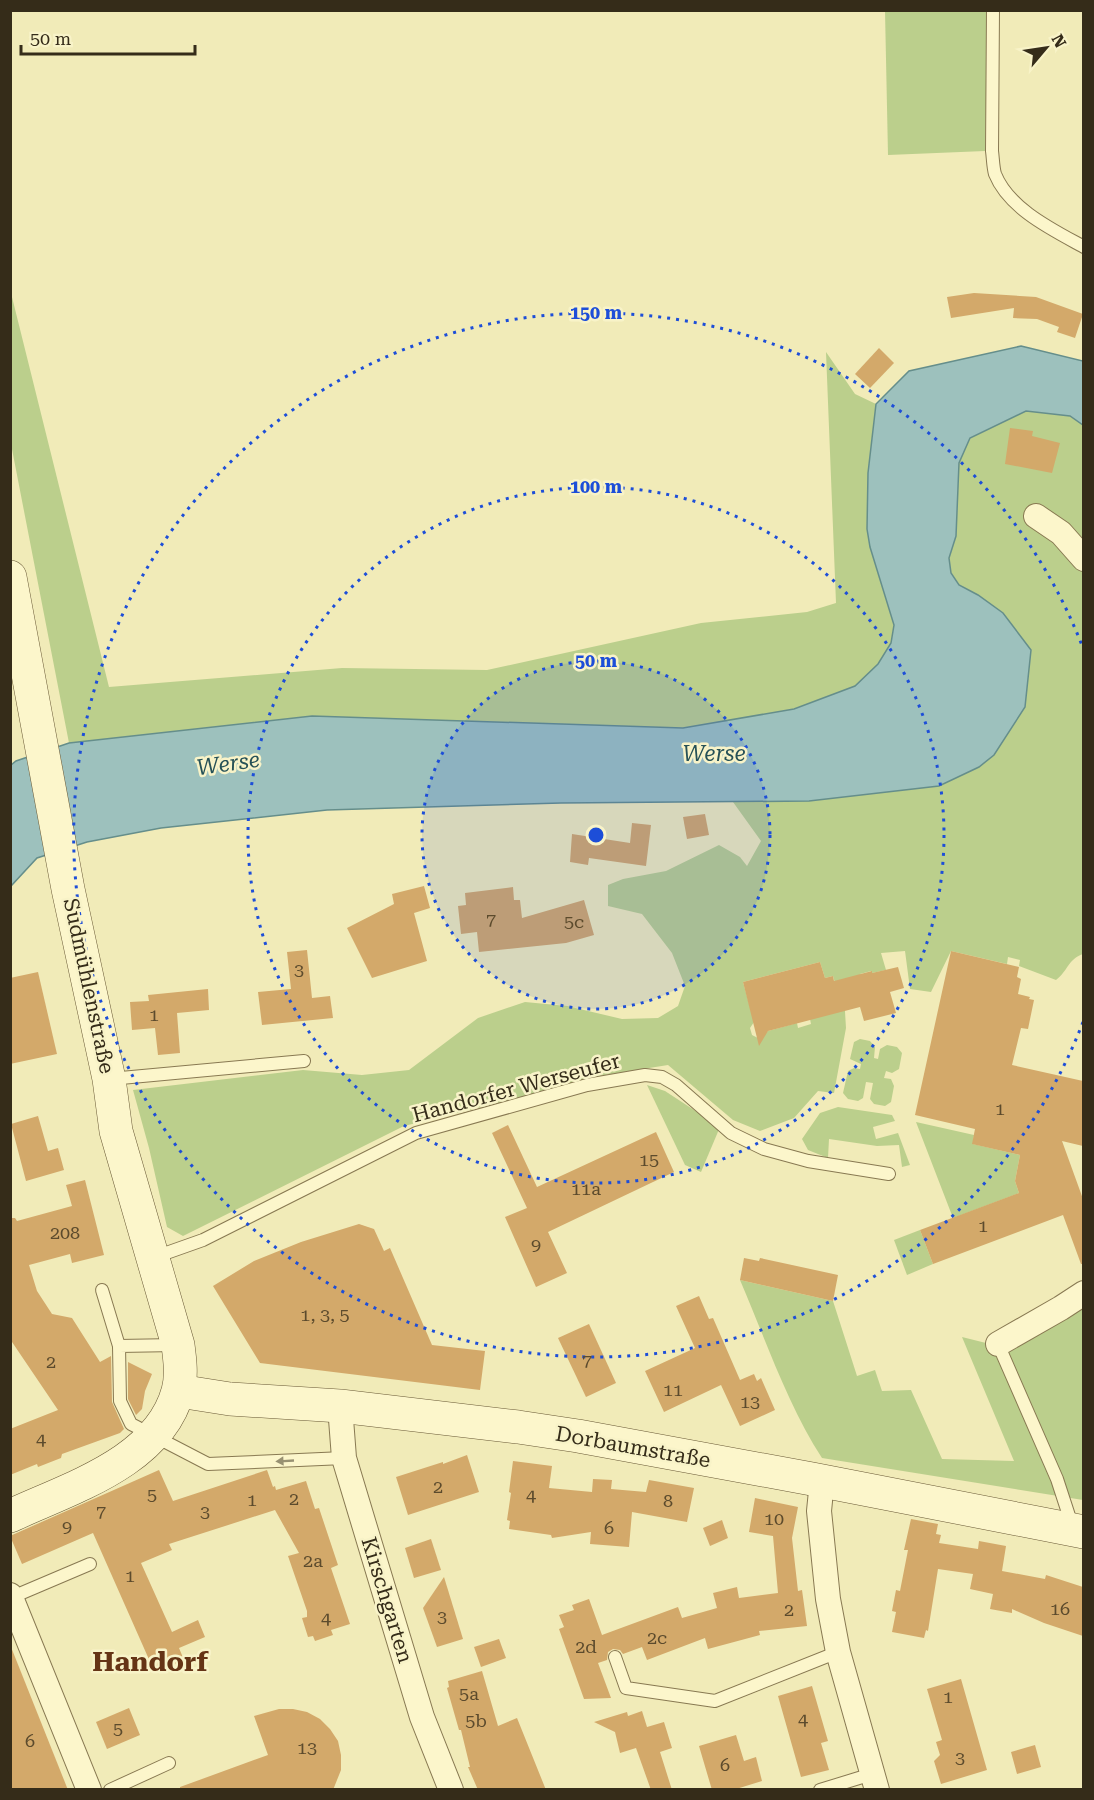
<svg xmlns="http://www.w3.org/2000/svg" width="1094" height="1800" viewBox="0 0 1094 1800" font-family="'Roboto Serif',serif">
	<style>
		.green { fill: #bbcf8c }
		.water { fill: #9dc1bd; stroke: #658e8b; stroke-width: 1.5 }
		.building { fill: #d3a96a }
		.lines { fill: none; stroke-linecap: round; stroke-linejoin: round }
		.lane-casing { stroke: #887952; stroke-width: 14 }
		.street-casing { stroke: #887952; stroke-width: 26 }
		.secondary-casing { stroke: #695936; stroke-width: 34 }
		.lane { stroke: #fcf6cb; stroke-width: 12 }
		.street { stroke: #fcf6cb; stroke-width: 24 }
		.secondary { stroke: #fcf6cb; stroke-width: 33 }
		.oneway { fill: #989172 }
		.ring { fill: none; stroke: #1d4ed8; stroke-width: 3; stroke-dasharray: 3 6 }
		.labels { text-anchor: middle; stroke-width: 5; stroke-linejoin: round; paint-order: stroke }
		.number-label { font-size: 18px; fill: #5c4b2d }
		.street-label { font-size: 21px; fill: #352c19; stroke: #f8f3c8 }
		.water-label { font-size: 22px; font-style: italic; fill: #265157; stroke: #f8f3c8 }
		.district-label { font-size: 27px; font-weight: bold; fill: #653415; stroke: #f8f3c8 }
		.centre { fill: #1d4ed8; stroke: #f8f3c8; stroke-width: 3 }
		.ring-label { font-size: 18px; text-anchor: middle; font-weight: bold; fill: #1d4ed8; stroke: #f8f3c8; stroke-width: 5; stroke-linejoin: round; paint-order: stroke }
	</style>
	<rect width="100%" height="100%" fill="#f1ebb8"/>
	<!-- green -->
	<g class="green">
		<path d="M885,11H988L985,151L888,155Z"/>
		<path d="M10,289L109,687L342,668L487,670L701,623L807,612L836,603L826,352L855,394L876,404L868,473L870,547L894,625L891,643L878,664L855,686L794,709L683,728L312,716L69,743L11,444Z"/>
		<path d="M1026,411L1070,416L1083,425V954C1068,959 1068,971 1056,980L1019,966L1020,960L1008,957L1007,964L951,951L931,992L910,989L905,951L881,953L886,970L872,973L871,971L860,974V977L835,983L833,976L825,978L820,962L743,982L754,1022L750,1028L752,1035L758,1038L768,1031L797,1023L798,1028L811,1024L810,1019L844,995L846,1028L834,1093L818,1091L794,1118L760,1131L733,1120L668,1065L599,1076L559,1088L404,1126L183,1236L167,1227L149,1148L133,1090L303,1070L362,1075L409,1070L478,1018L525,1002L567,1006L622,1019L658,1018L678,1006L685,986L672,953L642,914L608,906V885L623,879L666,871L719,845L740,857L747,866L761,841L733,802L809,801L939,786L1010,729L1025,707L978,595L959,585L951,573L949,558L956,536L959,463L970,438Z"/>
		<path d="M860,1039L870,1041L875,1047L874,1058L878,1059L880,1049L887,1045L897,1047L902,1053L899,1069L892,1073L886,1071L884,1078L891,1079L894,1086L891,1102L885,1106L874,1104L870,1099L873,1083L866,1082L863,1098L858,1101L848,1099L843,1093L848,1071L854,1068L860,1069L861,1064L850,1059L854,1042Z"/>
		<path d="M647,1085L665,1091L720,1127L701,1172L685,1165Z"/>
		<path d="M838,1107L892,1115L895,1121L873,1127L876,1139L898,1133L910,1165L902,1167L899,1145L877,1146L829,1139L828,1158L808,1150L802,1139L820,1113Z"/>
		<path d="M916,1122L974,1135L973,1144L1020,1155L1015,1181L1019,1193L953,1218Z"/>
		<path d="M920,1230L933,1264L907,1275L894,1240Z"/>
		<path d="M740,1280L833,1301L857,1376L875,1370L882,1391L911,1390L942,1459L1014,1461L962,1337L1006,1348L1071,1317L1083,1306V1500L822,1458C788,1406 765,1338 740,1280Z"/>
	</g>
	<!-- water -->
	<path class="water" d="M1021,346L1083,361V425L1070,416L1026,411L970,438L959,463L956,536L949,558L951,573L959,585L978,595L1003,613L1031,650L1025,707L994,755L979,767L939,786L809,801L561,803L327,810L161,828L87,842L37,858L11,886V765L16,761L69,743L312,716L683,728L794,709L855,686L878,664L891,643L894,625L870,547L867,529L868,473L876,404L909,371Z"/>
	<!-- building -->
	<g class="building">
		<path d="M974,293L1036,297L1083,314L1075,338L1057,332L1059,327L1037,319L1013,318L1014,308L951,318L947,297Z"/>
		<path d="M879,348L894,363L870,388L855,374Z"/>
		<path d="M1010,428L1033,431L1032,436L1060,443L1052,473L1005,464Z"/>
		<path d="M705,814L709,835L687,839L683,817Z"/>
		<path d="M632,823L651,825L646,866L589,858L588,865L570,862L572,834L630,843Z"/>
		<path d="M424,886L430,908L414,913L427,961L372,978L347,928L394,904L392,894Z"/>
		<path d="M513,887L514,900H520L522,918L584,900L594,935L566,943L479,952L477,932L461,934L458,906L466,905L465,893Z"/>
		<path d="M307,950L312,998L330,996L333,1018L262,1025L258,992L291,989L287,952Z"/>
		<path d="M951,951L1019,967L1017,977L1021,979L1018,994L1030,997L1029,999L1034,1000L1028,1029L1021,1028L1012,1065L1083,1081V1146L1062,1141L1083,1199V1264H1081L1063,1215L933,1264L920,1230L1019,1193L1015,1181L1020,1155L972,1144L975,1129L915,1115Z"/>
		<path d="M820,962L825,978L833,976L834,981L872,971V973L898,967L904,988L890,992L896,1013L864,1021L860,1007L768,1031L759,1046L743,982Z"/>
		<path d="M38,972L57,1054L10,1064V978Z"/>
		<path d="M208,989L209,1010L177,1013L180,1053L158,1055L155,1028L132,1030L130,1002L149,1001L148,995Z"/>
		<path d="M38,1116L48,1151L58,1148L64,1170L26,1181L11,1124Z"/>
		<path d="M508,1125L537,1187L656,1132L674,1172L548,1232L567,1273L536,1287L505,1217L527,1208L492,1133Z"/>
		<path d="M85,1180L104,1255L72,1263L70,1254L29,1265L37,1291L52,1314L72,1318L100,1362L111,1356L112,1402L124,1429L120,1433L62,1454L61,1458L38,1467L37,1464L10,1475V1429L58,1410L10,1339V1218H15L17,1221L72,1206L66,1185Z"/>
		<path d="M359,1224L374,1229L384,1251L390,1248L432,1345L485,1351L480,1390L260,1363L213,1286L254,1261L301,1242Z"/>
		<path d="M744,1258L759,1261L760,1258L838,1275L833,1301L740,1280Z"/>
		<path d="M699,1296L709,1319L713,1318L740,1380L754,1374L757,1381L761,1378L775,1410L740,1426L721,1385L664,1412L645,1371L695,1348L676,1306Z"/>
		<path d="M589,1324L616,1383L586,1397L558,1338Z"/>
		<path d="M128,1362L152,1374L145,1391L142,1409L136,1415L128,1399Z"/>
		<path d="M467,1455L479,1492L408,1515L396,1477L443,1462V1464Z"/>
		<path d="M513,1461L552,1466L549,1488L592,1492L593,1479L612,1480L611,1489L646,1492L649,1480L694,1488L687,1522L632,1512L629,1547L590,1544L591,1532L552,1538L551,1535L509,1529L510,1521L507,1520L511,1493L509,1492Z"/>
		<path d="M159,1470L173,1501L267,1470L273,1487L275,1486L276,1490L306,1481L315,1509L319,1508L338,1565L331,1568L350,1624L331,1630L333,1635L315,1641L313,1636L308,1637L302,1618L307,1617V1611L288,1556L299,1553L275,1510L169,1544L172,1550L141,1563L172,1632L198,1620L205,1637L179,1648L184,1660L155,1673L93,1533L22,1564L10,1536Z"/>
		<path d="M755,1498L798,1507L792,1538L798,1591L802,1590L807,1626L759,1631L760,1635L708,1649L705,1638L647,1660L642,1647L623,1654L620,1650L613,1649L608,1652L607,1660L598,1663L611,1698L584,1699L559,1629L564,1627L559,1615L574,1610L572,1605L589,1599L602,1635L678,1607L682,1618L717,1608L713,1593L737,1587L739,1598L778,1593L773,1536L749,1532Z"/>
		<path d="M911,1519L938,1524L936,1534L941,1535L939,1543L978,1549L979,1541L1006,1546L1002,1571L1045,1579L1046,1575L1083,1587V1636L1044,1623L1012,1609V1613L990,1609L993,1594L970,1589L973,1574L938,1569L928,1631L926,1630L924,1638L892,1632L896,1612L892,1611L896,1590L900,1591L908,1550H904Z"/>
		<path d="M722,1520L728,1538L710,1546L703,1528Z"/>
		<path d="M431,1539L441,1570L414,1578L405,1548Z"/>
		<path d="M444,1577L463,1639L437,1647L423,1608Z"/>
		<path d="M499,1639L506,1658L481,1667L474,1647Z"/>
		<path d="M10,1647H11L68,1790H10Z"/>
		<path d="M482,1671L498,1726L517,1718L546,1790H478L468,1767H470L461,1730H459L447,1688L449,1687L448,1681Z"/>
		<path d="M961,1679L987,1770L941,1784L934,1761L940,1755L936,1742L942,1740L927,1689Z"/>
		<path d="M812,1686L828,1741L821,1743L829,1770L801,1777L778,1696Z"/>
		<path d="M129,1708L140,1735L107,1749L96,1722Z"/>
		<path d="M279,1709H293L307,1712L320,1719L330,1729L338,1741L341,1755V1770L333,1790H180V1787L268,1755L254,1716Z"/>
		<path d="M642,1711L647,1727L664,1722L672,1748L660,1752L672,1790H651L636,1748L620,1753L615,1732L594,1722L627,1712L628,1716Z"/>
		<path d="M736,1735L744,1761L756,1757L762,1781L733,1790H712L699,1746Z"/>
		<path d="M1035,1745L1041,1767L1017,1774L1011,1752Z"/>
	</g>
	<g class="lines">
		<!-- lane casing -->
		<g class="lane-casing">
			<g id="lane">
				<path d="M993,10L992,151C993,158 993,167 995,174C1009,209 1053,230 1084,247"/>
				<path d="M110,1079L304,1061"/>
				<path d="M155,1257L203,1240L416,1133L587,1085L645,1075L662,1077L676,1085L731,1133L764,1149L808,1161L889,1174"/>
				<path d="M102,1290L119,1346"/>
				<path d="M998,1344L1057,1479L1073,1528"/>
				<path d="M176,1345L119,1346L120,1401L131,1424L208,1464L344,1458"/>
				<path d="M10,1598L90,1564"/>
				<path d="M615,1657L626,1688L715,1701L838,1652"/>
				<path d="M110,1790L169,1763"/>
				<path d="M820,1790L872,1774"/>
			</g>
		</g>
		<!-- street casing -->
		<g class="street-casing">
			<g id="street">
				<path d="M1036,516L1061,533L1084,559"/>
				<path d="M998,1344L1061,1308L1084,1293"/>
				<path d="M340,1406L344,1458L422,1717L451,1790"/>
				<path d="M822,1481L819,1511L828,1599L838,1652L877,1790"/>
				<path d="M10,1595L89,1790"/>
			</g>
		</g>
		<!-- secondary casing -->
		<g class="secondary-casing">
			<g id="secondary">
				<path d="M10,577L68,889L109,1079L116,1131L178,1345C180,1360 182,1376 178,1391C159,1462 70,1488 10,1516"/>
				<path d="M179,1391L230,1399L340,1406L518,1427L578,1436L812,1479L1084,1532"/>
			</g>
		</g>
		<!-- lane -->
		<use href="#lane" class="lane"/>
		<!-- street -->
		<use href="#street" class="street"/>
		<!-- secondary -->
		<use href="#secondary" class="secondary"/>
	</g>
	<!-- one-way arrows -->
	<defs><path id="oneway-solid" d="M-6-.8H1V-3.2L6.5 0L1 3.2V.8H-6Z" transform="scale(1.5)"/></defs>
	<use class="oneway" href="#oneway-solid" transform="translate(285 1461) rotate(177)"/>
	<!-- distance rings -->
	<circle cx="596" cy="835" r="174" fill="#1d4ed8" fill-opacity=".12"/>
	<g class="ring">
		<circle cx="596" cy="835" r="174"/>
		<circle cx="596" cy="835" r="348"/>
		<path d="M1083 1022A522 522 0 1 1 1083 648"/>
	</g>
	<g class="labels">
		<!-- number labels -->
		<g class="number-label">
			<text x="491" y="926">7</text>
			<text x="574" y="928">5c</text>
			<text x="299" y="976">3</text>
			<text x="154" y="1021">1</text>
			<text x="1000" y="1115">1</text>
			<text x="649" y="1166">15</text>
			<text x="586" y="1195">11a</text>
			<text x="983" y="1232">1</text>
			<text x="65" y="1239">208</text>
			<text x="536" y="1251">9</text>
			<text x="325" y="1321">1, 3, 5</text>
			<text x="587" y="1367">7</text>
			<text x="51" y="1368">2</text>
			<text x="673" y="1396">11</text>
			<text x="750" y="1408">13</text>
			<text x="41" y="1445">4</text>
			<text x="438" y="1493">2</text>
			<text x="152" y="1501">5</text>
			<text x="531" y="1501">4</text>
			<text x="294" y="1505">2</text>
			<text x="252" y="1506">1</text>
			<text x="668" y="1507">8</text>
			<text x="101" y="1518">7</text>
			<text x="205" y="1518">3</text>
			<text x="774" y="1525">10</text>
			<text x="67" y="1533">9</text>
			<text x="609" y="1534">6</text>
			<text x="313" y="1567">2a</text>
			<text x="130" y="1582">1</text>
			<text x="1060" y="1615">16</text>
			<text x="789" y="1616">2</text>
			<text x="442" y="1623">3</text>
			<text x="326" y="1624">4</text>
			<text x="657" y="1644">2c</text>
			<text x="586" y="1653">2d</text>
			<text x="469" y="1700">5a</text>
			<text x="948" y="1703">1</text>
			<text x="803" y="1725">4</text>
			<text x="476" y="1727">5b</text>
			<text x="118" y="1735">5</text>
			<text x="30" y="1747">6</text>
			<text x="307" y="1754">13</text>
			<text x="960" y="1764">3</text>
			<text x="725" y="1771">6</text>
		</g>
		<!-- street labels -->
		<g class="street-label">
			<text transform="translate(89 986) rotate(78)" y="7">Sudmühlenstraße</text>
			<text transform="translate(516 1088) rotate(-15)" y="7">Handorfer Werseufer</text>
			<text transform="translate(633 1447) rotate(10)" y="7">Dorbaumstraße</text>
			<text transform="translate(387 1600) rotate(73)" y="7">Kirschgarten</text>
		</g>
		<!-- water labels -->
		<g class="water-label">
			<text x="714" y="761">Werse</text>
			<text transform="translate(228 763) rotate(-8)" y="8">Werse</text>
		</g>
		<!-- district labels -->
		<g class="district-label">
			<text x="150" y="1671">Handorf</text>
		</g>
	</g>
	<circle cx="596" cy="835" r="9" class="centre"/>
	<g class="ring-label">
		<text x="596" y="319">150 m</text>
		<text x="596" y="493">100 m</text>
		<text x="596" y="667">50 m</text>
	</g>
	<!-- border -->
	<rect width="1094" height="1800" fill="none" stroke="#352c19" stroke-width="24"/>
	<!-- north arrow -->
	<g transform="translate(1046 48) rotate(61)" stroke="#f8f3c8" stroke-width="4.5" paint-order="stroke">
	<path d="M0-4.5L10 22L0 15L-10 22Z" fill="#352c19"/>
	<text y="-9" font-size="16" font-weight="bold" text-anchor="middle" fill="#352c19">N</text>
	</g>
	<!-- scale -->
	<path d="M21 45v9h174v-9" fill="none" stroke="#352c19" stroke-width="3"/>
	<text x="30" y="45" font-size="18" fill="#352c19" stroke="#f8f3c8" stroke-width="4.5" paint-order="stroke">50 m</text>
</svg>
